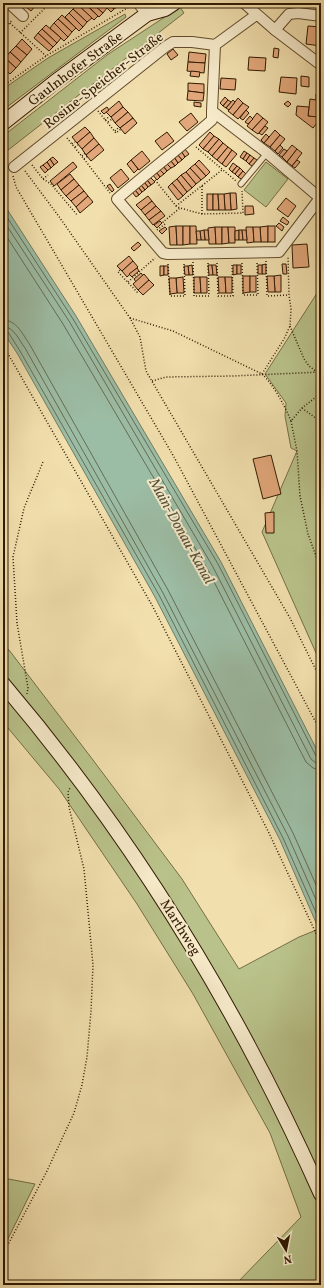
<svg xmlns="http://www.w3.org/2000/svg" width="324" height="1288" viewBox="0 0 324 1288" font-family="Vollkorn,serif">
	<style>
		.green { fill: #b9c28a; stroke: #756e46 }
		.water { fill: #9cbda5; stroke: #717c64 }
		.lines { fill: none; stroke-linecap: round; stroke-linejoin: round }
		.shore { stroke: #666c54; stroke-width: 1 }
		.building { fill: #e1a679; stroke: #311a02 }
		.lane-casing { stroke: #614b2d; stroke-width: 7 }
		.street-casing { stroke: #614b2d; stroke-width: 12 }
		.secondary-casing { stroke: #311a02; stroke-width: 16 }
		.path { stroke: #311a02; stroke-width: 1.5; stroke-dasharray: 1 2; stroke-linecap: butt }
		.lane { stroke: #f6eaca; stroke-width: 5 }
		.street { stroke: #f6eaca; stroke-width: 10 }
		.secondary { stroke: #f6eaca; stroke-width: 14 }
		.labels { text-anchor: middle; stroke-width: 4; stroke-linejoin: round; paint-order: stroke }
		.street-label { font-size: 14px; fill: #311a02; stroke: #f6eaca }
		.water-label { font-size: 15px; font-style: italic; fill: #56533b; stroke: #f6eaca }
	</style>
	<rect width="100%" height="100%" fill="#f1dfad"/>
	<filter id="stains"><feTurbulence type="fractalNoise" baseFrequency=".005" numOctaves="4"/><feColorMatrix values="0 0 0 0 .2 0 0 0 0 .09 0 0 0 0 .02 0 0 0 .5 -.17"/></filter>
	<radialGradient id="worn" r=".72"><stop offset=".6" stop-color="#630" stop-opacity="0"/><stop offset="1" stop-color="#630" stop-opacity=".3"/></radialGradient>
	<!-- green -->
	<g class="green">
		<path d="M180,7L184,13L3,154V136L107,55Z"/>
		<path d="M125,14L126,17L3,110V89L48,58Z"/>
		<path d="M266,162L288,179L266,207L244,190Z"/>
		<path d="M321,287V664L262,532L297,451L291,448L285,416L286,403L265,374Z"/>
		<path d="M3,644L9,650L93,760L182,879L239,969L299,937L319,929L321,934V1285H235L301,1217L270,1133L193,994L137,904L59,789L3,722Z"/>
		<path d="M3,1178L35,1184L3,1249Z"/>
	</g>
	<!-- water -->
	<path class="water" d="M3,203L76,316L221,562L321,758V934L280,840L155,597L17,353L3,332Z"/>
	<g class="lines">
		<!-- shore -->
		<g class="shore">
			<path d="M3,211L73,319L218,564L316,756L318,758L321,759"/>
			<path d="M3,220L69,321L213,567L311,759L316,763L321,764"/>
			<path d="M3,231L63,324L208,570L306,762L313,768L321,770"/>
			<path d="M3,320C17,320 23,335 30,345L168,590L293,833L321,896"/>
			<path d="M3,326C14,327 19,340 25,348L163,593L288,836L321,911"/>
			<path d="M3,331L8,332L20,351L159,595L283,838L321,924"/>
		</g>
	</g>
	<!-- building -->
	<g class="building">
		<path d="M21,3H36L37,4L31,11Z"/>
		<path d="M84,3L98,16L94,20L80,7Z"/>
		<path d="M85,3H92L103,13L99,17Z"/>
		<path d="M92,3H101L107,8L103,13Z"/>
		<path d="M110,3H112L117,7L114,9L109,5Z"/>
		<path d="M77,4L92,18L87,22L73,9Z"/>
		<path d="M109,5L114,9L111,12L106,7Z"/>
		<path d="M73,9L87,22L83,27L69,13Z"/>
		<path d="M69,13L83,27L79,31L65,17Z"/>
		<path d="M62,15L76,28L72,32L58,19Z"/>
		<path d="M58,19L72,32L68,37L54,23Z"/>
		<path d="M54,23L68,37L64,41L50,28Z"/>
		<path d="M46,25L61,38L57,43L42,29Z"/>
		<path d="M308,26L321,27V46L306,44Z"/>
		<path d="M42,29L57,43L53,47L38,33Z"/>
		<path d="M38,33L53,47L49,51L34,38Z"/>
		<path d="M22,39L32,49L27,55L16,46Z"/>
		<path d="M16,46L27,55L21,62L10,52Z"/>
		<path d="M274,48L279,49L278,58L273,57Z"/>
		<path d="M173,49L178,55L171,60L167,54Z"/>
		<path d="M10,52L21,62L16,68L5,58Z"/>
		<path d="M189,52L206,54L205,63L188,62Z"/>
		<path d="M249,57L266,58L265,71L248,70Z"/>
		<path d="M5,58L16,68L10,74L3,68V60Z"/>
		<path d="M188,62L205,63L204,73L187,71Z"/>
		<path d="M3,68L8,72L3,77Z"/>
		<path d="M191,71L200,72L199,77L190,76Z"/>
		<path d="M301,76L309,77V87L301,86Z"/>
		<path d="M281,77L297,78L296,94L279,92Z"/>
		<path d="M221,78L236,79L235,90L220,89Z"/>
		<path d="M188,83L204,84V93L188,91Z"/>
		<path d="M188,91L204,93L203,101L187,100Z"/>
		<path d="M316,94H321V118L308,116L310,99L316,100Z"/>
		<path d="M225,97L228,100L223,106L220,103Z"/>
		<path d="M238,98L243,103L233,115L228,111Z"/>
		<path d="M228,100L231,102L226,108L223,106Z"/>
		<path d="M233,100L235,102L229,110L226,108Z"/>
		<path d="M119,101L123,107L111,117L106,112Z"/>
		<path d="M288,101L291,104L288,107L284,104Z"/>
		<path d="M194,102L201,103V107L194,106Z"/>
		<path d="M243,103L249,107L238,119L233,115Z"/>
		<path d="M297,106L309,107L308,116L318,117L317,123L313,128L296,115Z"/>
		<path d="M107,107L109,110L104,114L101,111Z"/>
		<path d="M123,107L128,112L115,123L111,117Z"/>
		<path d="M246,110L249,113L243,120L240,118Z"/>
		<path d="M128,112L133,118L120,128L115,123Z"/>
		<path d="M191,113L198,122L187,131L179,122Z"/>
		<path d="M257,113L263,118L252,130L247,126Z"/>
		<path d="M250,116L253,119L248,124L245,122Z"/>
		<path d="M133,118L137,123L125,134L120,128Z"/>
		<path d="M263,118L268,122L258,134L252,130Z"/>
		<path d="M265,126L268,128L262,135L259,133Z"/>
		<path d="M85,127L90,132L77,143L72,137Z"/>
		<path d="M275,130L280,135L270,147L264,143Z"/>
		<path d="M90,132L94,138L82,149L77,143Z"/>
		<path d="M167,132L174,141L162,150L155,141Z"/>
		<path d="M210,132L214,136L203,149L199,145Z"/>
		<path d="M266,134L269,137L264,143L261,140Z"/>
		<path d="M280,135L285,139L275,151L270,147Z"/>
		<path d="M214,136L219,139L208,152L203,149Z"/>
		<path d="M94,138L99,144L86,155L82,149Z"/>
		<path d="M219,139L223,143L212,156L208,152Z"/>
		<path d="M223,143L228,147L217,160L212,156Z"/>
		<path d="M99,144L104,150L91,161L86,155Z"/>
		<path d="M280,145L283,148L278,154L275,151Z"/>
		<path d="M292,145L297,149L287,162L282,157Z"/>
		<path d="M228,147L232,150L222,164L217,160Z"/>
		<path d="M184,148L189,154L185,157L181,151Z"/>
		<path d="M284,149L287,151L282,157L279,155Z"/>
		<path d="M297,149L302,153L292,166L287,162Z"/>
		<path d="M232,150L237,154L226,167L222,164Z"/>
		<path d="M142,151L150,161L139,170L131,160Z"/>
		<path d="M181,151L185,157L182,160L177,154Z"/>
		<path d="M244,151L247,153L243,159L240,157Z"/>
		<path d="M247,153L250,155L246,161L243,159Z"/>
		<path d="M177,154L182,160L178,163L174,157Z"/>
		<path d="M250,155L254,158L249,164L246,161Z"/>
		<path d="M53,157L58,162L54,165L50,159Z"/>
		<path d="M174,157L178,163L175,166L170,160Z"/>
		<path d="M254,158L257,160L252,166L249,164Z"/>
		<path d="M50,159L54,165L51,168L47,162Z"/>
		<path d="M131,160L138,169L134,173L127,164Z"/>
		<path d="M170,160L175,166L171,168L166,163Z"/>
		<path d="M199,160L210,172L206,176L195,164Z"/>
		<path d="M297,160L300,162L295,168L292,166Z"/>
		<path d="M47,162L51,168L48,170L43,165Z"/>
		<path d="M73,162L77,167L54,186L50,181Z"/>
		<path d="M166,163L171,168L167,171L163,166Z"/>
		<path d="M233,163L237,166L232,172L229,169Z"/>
		<path d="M195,164L206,176L201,180L190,168Z"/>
		<path d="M43,165L48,170L45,173L40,167Z"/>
		<path d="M163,166L167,171L164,174L159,169Z"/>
		<path d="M237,166L240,168L235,174L232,172Z"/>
		<path d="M190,168L201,180L196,184L186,172Z"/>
		<path d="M240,168L243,171L238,177L235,174Z"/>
		<path d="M121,169L129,179L118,188L110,178Z"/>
		<path d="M159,169L164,174L160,177L156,172Z"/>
		<path d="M243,171L246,174L241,179L238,177Z"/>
		<path d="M156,172L160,177L157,180L152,174Z"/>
		<path d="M186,172L196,184L192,188L181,175Z"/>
		<path d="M70,174L74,179L61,190L57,184Z"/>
		<path d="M181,175L192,188L187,192L177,179Z"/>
		<path d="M150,177L155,182L151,185L147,180Z"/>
		<path d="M74,179L79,185L66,196L61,190Z"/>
		<path d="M177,179L187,192L183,196L172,183Z"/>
		<path d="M147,180L151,185L148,187L144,182Z"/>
		<path d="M144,182L148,187L145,190L141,185Z"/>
		<path d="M172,183L183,196L178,200L168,187Z"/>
		<path d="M110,184L114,190L112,192L107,186Z"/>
		<path d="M79,185L84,191L71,201L66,196Z"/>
		<path d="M141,185L145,190L142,192L138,187Z"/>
		<path d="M138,187L142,192L139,195L135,190Z"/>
		<path d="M135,190L139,195L136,197L132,192Z"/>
		<path d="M84,191L88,196L76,207L71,201Z"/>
		<path d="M230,193H236L237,209L231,210Z"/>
		<path d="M230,193L231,210H225L224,194Z"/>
		<rect x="207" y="194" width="6" height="16"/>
		<path d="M213,194H218L219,210H213Z"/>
		<path d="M218,194H224L225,210H219Z"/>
		<path d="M88,196L93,202L80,213L76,207Z"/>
		<path d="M148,196L152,201L141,210L136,205Z"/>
		<path d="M286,198L296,206L288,217L277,209Z"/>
		<path d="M152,201L156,206L145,215L141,210Z"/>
		<path d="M156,206L161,211L149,220L145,215Z"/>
		<path d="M245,206H253L254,214L245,215Z"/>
		<path d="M161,211L165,216L153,225L149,220Z"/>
		<path d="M283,217L289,222L287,225L280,221Z"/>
		<path d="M160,221L162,223L157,228L154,225Z"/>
		<path d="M279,223L284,227L282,231L276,226Z"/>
		<path d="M176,226L177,245H170L169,227Z"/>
		<path d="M176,226H183V245H177Z"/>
		<path d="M183,226H190V244L183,245Z"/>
		<path d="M190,226H196L197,244H190Z"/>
		<path d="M268,226V242H261L260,227Z"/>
		<rect x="268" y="226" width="7" height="16"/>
		<path d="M165,227L167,229L162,234L159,231Z"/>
		<path d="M215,227L216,244H209L208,228Z"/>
		<path d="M215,227H222V244H216Z"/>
		<path d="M222,227H228L229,243L222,244Z"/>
		<path d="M228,227H235V243H229Z"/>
		<path d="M246,227H253L254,242L247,243Z"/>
		<path d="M253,227H260L261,242H254Z"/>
		<path d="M204,230H208L209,240H205Z"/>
		<path d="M204,230L205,240H201L200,231Z"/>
		<path d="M239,230V240H235V231Z"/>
		<path d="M239,230H242L243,240H239Z"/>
		<path d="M242,230H246L247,240H243Z"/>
		<path d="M196,231H200L201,240H197Z"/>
		<path d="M138,242L141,245L134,251L131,248Z"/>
		<path d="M307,244L309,267L293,268L292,245Z"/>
		<path d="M129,256L133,261L122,271L117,266Z"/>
		<path d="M133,261L138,267L127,277L122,271Z"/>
		<path d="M266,264V274H262V265Z"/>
		<path d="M282,264H286L287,274H283Z"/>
		<path d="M192,265L193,275H189L188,266Z"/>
		<path d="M208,265H212L213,275H209Z"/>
		<path d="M212,265H216L217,275H213Z"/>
		<path d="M233,265H237V274L233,275Z"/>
		<rect x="237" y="265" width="4" height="9"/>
		<rect x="258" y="265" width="4" height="9"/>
		<path d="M160,266H164V275L160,276Z"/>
		<rect x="164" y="266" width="4" height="9"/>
		<path d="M184,266H188L189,275H185Z"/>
		<path d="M137,268L139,271L132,277L129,274Z"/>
		<path d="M141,273L143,276L136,282L134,279Z"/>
		<path d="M144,274L149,280L138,290L133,284Z"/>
		<path d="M281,275V292H275L274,276Z"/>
		<path d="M243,276H250V292L243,293Z"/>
		<rect x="250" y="276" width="6" height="16"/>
		<path d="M267,276H274L275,292H268Z"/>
		<path d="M183,277L184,293H177L176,278Z"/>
		<path d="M194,277H200L201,293H194Z"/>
		<path d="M200,277H207V293H201Z"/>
		<path d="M218,277H225L226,293H219Z"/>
		<path d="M225,277H232V293H226Z"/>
		<path d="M169,278H176L177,293L170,294Z"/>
		<path d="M149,280L154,285L143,295L138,290Z"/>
		<path d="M271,455L281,494L263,499L253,459Z"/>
		<path d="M274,512V533H266L265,513Z"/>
	</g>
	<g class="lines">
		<!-- lane casing -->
		<g class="lane-casing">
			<g id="lane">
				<path d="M104,3H105"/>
				<path d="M241,184L267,153"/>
			</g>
		</g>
		<!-- street casing -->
		<g class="street-casing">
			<g id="street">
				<path d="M9,3L23,16"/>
				<path d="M138,3L147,14"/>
				<path d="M244,3L275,30L321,65"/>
				<path d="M275,30L289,14L298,13L321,16"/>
				<path d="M212,111L267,153L320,198L279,252L168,254L163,253L117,199C148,172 181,147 212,120V111L215,45"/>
				<path d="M14,167L165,47L173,42H192L215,45L256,15"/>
			</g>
		</g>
		<!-- secondary casing -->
		<g class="secondary-casing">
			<g id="secondary">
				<path d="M147,14L165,9L174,3"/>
				<path d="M3,123L55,82L147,14L155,3"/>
				<path d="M3,684C134,838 239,1010 321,1194"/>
			</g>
		</g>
		<!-- path -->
		<g class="path">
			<path d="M31,22L50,3"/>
			<path d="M10,23L46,56"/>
			<path d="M3,31L12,20"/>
			<path d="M20,33L29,24"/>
			<path d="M3,86L46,56L129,7"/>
			<path d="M98,111L116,133L121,129"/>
			<path d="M105,120L110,116"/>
			<path d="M108,122L112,119"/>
			<path d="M115,131L119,127"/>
			<path d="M67,138L84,159L110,193"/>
			<path d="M72,144L75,142"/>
			<path d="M75,147L78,145"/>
			<path d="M196,147L236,181"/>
			<path d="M82,156L85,153"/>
			<path d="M84,159L88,156"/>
			<path d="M32,165L43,179L51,184L78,216"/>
			<path d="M25,171L60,218L130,318L140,337L146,371L290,618L321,680"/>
			<path d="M13,176L16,187L174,457L321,732"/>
			<path d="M43,179L48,175"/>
			<path d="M155,180L176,206L180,208L202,214L243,213L242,191"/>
			<path d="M202,186V214"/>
			<path d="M176,206L222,170"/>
			<path d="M157,230L165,224L163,222L180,208"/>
			<path d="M266,261L267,296L289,295"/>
			<path d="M193,262L194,296H209L208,263"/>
			<path d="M217,263L218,296H233L232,263"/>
			<path d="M242,263L243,295H258L257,262"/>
			<path d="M168,264L170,296H185L184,264"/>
			<path d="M120,270L118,272L137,292L139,291"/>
			<path d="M128,282L155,258"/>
			<path d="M130,318L173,331L262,374C273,384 285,406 291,421L302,408L321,393"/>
			<path d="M290,326L304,359L309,366L317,372"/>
			<path d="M3,345L153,607L268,831L321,944"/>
			<path d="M262,374L284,339L290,326L291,309L289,295L288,256"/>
			<path d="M152,381L166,377L233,376L321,372"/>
			<path d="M302,408L321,422"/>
			<path d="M291,421L297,451L300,496L308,534L321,570"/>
			<path d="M27,694L28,688L17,623L13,557L24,508L43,462"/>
			<path d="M3,1254L46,1173L74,1113L82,1085L87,1057L91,1011L93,965L84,869L69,807L68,792L70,788"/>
		</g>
		<!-- lane -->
		<use href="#lane" class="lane"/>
		<!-- street -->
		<use href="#street" class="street"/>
		<!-- secondary -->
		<use href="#secondary" class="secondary"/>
	</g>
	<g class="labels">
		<!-- street labels -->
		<g class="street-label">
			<text transform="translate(75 68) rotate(-37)" y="5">Gaulnhofer Straße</text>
			<text transform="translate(103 80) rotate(-38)" y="5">Rosine-Speicher-Straße</text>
			<text transform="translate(181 927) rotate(58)" y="5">Marthweg</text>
		</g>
		<!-- water labels -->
		<g class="water-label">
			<text transform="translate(182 531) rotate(61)" y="5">Main-Donau-Kanal</text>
		</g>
	</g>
	<!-- margin -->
	<rect width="324" height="1288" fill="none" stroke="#f1dfad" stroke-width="16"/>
	<rect x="4" y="4" width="316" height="1280" fill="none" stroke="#311a02" stroke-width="2"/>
	<rect x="8" y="8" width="308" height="1272" fill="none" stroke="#311a02"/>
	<!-- north arrow -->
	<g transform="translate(286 1250) rotate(170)" stroke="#f6eaca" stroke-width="3" paint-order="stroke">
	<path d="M0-3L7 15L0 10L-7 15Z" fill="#311a02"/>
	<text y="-6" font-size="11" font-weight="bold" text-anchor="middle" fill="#311a02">N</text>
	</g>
	<rect width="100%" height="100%" filter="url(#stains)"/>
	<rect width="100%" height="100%" fill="url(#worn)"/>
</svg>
